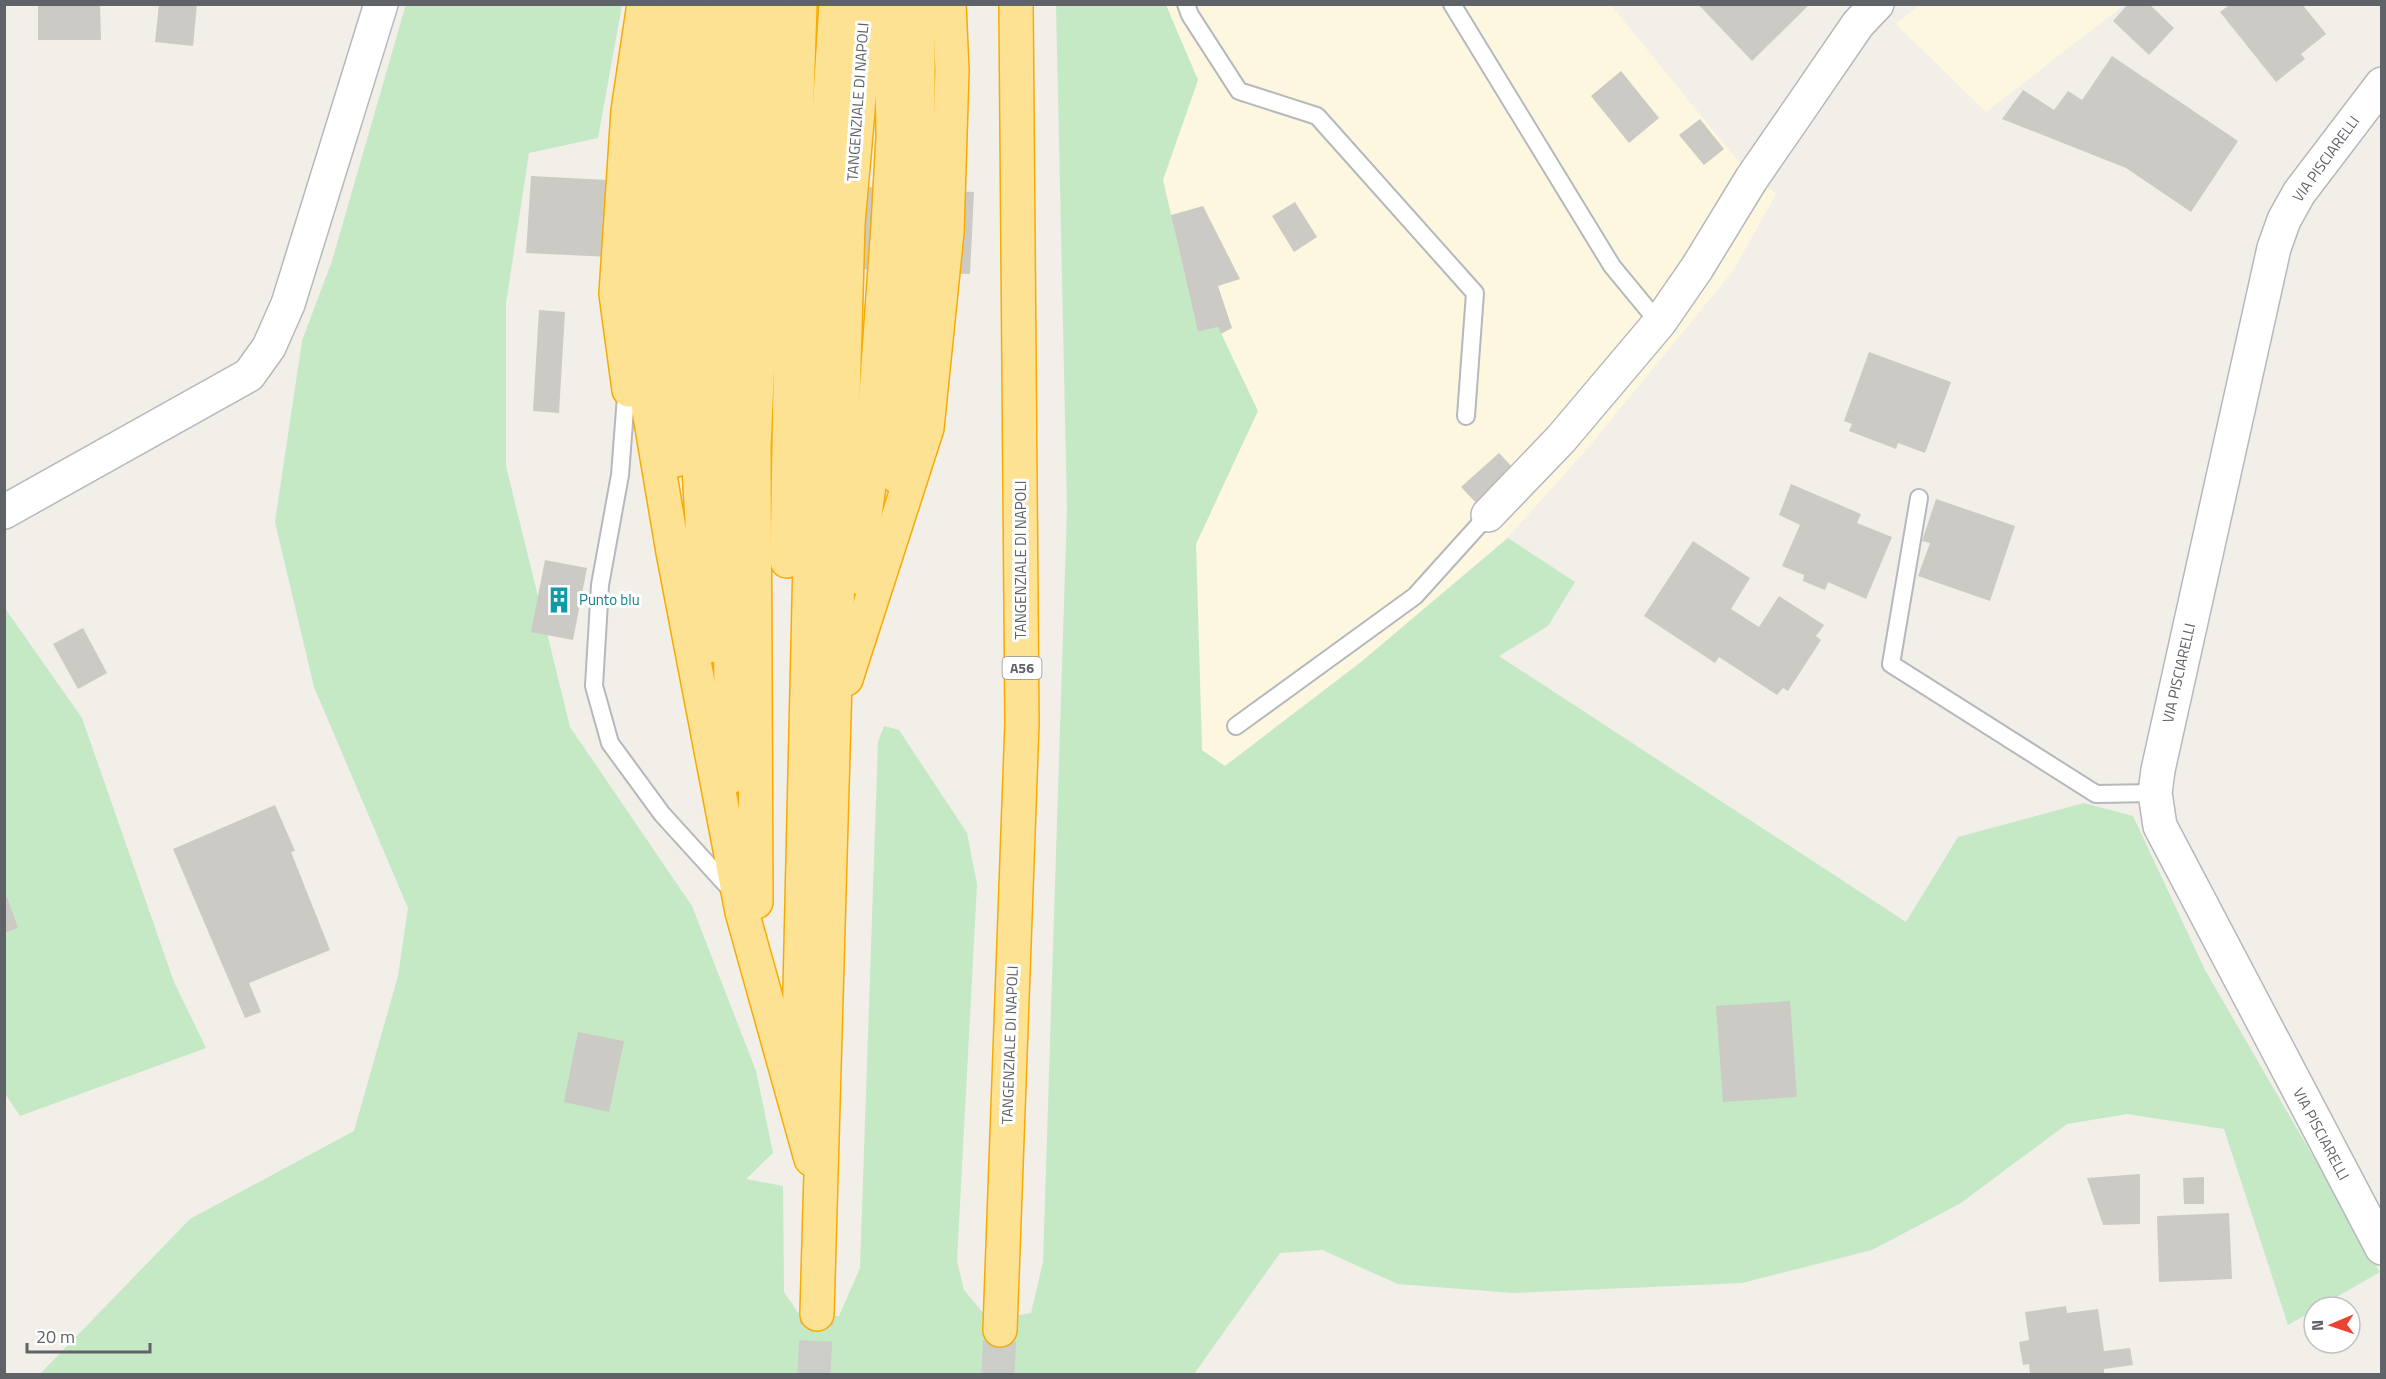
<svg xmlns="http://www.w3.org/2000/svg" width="2386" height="1379" viewBox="0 0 2386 1379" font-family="'Titillium Web',sans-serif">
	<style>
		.commercial { fill: #fef7e0 }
		.green { fill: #c5e8c5 }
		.building { fill: #cccac5 }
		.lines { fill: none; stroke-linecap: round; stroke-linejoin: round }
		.motorway-tunnel { stroke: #ccccc8; stroke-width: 33; stroke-dasharray: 33 16; stroke-linecap: butt }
		.service-casing { stroke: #b5b8bc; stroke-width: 20 }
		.minor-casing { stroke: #b5b8bc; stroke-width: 36 }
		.motorway-casing { stroke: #f9ab00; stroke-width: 36 }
		.service { stroke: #fff; stroke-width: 16 }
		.minor { stroke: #fff; stroke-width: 33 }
		.motorway { stroke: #fde293; stroke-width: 33 }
		.labels { text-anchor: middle; stroke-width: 6; stroke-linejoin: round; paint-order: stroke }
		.shield { fill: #fff; stroke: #8f9295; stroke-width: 1.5 }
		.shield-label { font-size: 14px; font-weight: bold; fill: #5f6368 }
		.street-label { font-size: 15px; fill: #5f6368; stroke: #fff }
		.culture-label { font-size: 15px; fill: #0d838f; stroke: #fff; text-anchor: start }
	</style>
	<rect width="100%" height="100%" fill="#f1efe8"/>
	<!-- commercial -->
	<g class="commercial">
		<path d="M1610,4L1738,161L1776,194L1733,271L1587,449L1508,537L1361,662L1225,766L1202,750L1196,544L1257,411L1198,332L1163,179L1198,80L1166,5Z"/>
		<path d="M1921,4H2124V5L1986,112L1896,24Z"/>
	</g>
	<!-- green -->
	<g class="green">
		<path d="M406,4L622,5L598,138L529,153L506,303V466L570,727L692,906L756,1071L773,1153L746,1179L783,1186L784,1292L799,1314L839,1316L860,1268L878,742L884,726L899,730L967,833L977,884L957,1261L964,1290L989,1320L1031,1313L1043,1262L1067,509L1056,4L1166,5L1198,80L1163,180L1198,332L1218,327L1258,411L1196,544L1202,750L1225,766L1361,662L1508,538L1575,582L1548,626L1499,656L1906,922L1958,837L2084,803L2133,816L2205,970L2380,1272L2319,1307H2314V1310L2288,1325L2224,1129L2127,1114L2067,1124L1961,1203L1872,1250L1742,1283L1513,1293L1398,1284L1322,1250L1280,1253L1194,1374H40L190,1219L354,1131L398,976L408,908L314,687L275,522L302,341L332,261Z"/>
		<path d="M4,607L82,718L174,982L206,1048L20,1116L4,1092Z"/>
	</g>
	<!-- building -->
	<g class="building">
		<path d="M38,4H100L101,40H38Z"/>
		<path d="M159,4H197L193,46L155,42Z"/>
		<path d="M1698,4H1810L1752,61Z"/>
		<path d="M2128,4H2149L2174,28L2149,55L2113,21Z"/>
		<path d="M2227,4H2302L2326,34L2301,54L2305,59L2276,82L2220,12L2228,6Z"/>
		<path d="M2112,56L2238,141L2191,212L2126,168L2002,119L2023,90L2054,110L2068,91L2082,100Z"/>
		<path d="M1621,71L1659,118L1629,143L1591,96Z"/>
		<path d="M1700,119L1724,149L1704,165L1679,135Z"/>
		<path d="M607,174L974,192L970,274L526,253L531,176L607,180Z"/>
		<path d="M1295,202L1317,237L1294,252L1272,216Z"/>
		<path d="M1203,206L1240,279L1218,286L1232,328L1221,334L1218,327L1198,332L1171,215Z"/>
		<path d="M539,310L565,312L559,413L533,411Z"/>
		<path d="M1869,352L1951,382L1925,453L1898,443L1896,449L1849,431L1852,424L1844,421Z"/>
		<path d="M1499,453L1515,470L1477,504L1461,487Z"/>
		<path d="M1791,484L1861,514L1857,523L1892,537L1866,599L1828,582L1825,590L1803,581L1804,575L1782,566L1800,525L1779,515Z"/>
		<path d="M1936,499L2015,526L1990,601L1918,576L1930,543L1922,541Z"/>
		<path d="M1693,541L1750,578L1731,609L1759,627L1779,596L1824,625L1816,636L1821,640L1788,691L1783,688L1777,695L1719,657L1715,663L1644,616Z"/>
		<path d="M545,560L587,568L573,640L531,632Z"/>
		<path d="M83,628L107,673L78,689L53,644Z"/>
		<path d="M275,805L295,851L291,852L330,950L249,983L261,1012L245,1018L173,849Z"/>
		<path d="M7,897L18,928L4,933V898Z"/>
		<path d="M1790,1001L1797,1097L1723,1102L1716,1006Z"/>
		<path d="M578,1032L624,1041L609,1112L564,1102Z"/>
		<path d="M2140,1174V1224L2103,1225L2087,1178Z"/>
		<path d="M2204,1177V1204H2184L2183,1178Z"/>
		<path d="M2229,1213L2232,1279L2159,1282L2157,1216Z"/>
		<path d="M2066,1306L2067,1313L2098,1309L2104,1351L2130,1348L2133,1365L2104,1369V1374H2030L2029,1364L2023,1365L2019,1342L2029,1340L2025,1312Z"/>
	</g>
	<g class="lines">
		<!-- motorway-tunnel -->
		<g class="motorway-tunnel">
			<path d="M814,1374L817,1314"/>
			<path d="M998,1374L1000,1330"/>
		</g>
		<!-- service casing -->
		<g class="service-casing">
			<g id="service">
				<path d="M1186,4L1190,15L1239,91L1317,116L1475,293L1466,416"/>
				<path d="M1452,4L1612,266L1659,323"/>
				<path d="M627,383L620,475L600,585L594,686L610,743L662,814L732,891"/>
				<path d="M1919,498L1891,664L2096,794L2155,793"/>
				<path d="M1236,726L1415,596L1488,515"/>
			</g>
		</g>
		<!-- minor casing -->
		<g class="minor-casing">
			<g id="minor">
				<path d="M2382,84L2299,193L2284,220L2274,248L2158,770L2155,793L2160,826L2382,1248"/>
				<path d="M4,512L249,375L269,347L288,304L381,4"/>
				<path d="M1488,515L1561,439L1659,323L1697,268L1752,178L1799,110L1858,24L1877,4"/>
			</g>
		</g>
		<!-- motorway casing -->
		<g class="motorway-casing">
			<g id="motorway">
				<path d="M669,4L653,152L649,212L645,287L646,392L673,552L742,912L811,1159"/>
				<path d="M629,390L616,294L628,111L644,4"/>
				<path d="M676,460L672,299L676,215L697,4"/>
				<path d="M896,476L907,390L918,229V4"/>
				<path d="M787,561L793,221L800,4"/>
				<path d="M856,577L870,479L888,226L893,137L891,4"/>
				<path d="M709,646L698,450L702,217L722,4"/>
				<path d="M846,679L927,428L947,232L952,70L949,4"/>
				<path d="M732,776L728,423L733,218L747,4"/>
				<path d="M756,902L754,447L774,4"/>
				<path d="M798,1076L813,431L822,221L836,4"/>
				<path d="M817,1314L848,223L865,32V4"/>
				<path d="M1000,1330L1022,723L1016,4"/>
			</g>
		</g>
		<!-- service -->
		<use href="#service" class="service"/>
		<!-- minor -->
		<use href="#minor" class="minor"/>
		<!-- motorway -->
		<use href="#motorway" class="motorway"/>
	</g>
	<!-- icons -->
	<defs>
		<g id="building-bare" transform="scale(2.07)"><path d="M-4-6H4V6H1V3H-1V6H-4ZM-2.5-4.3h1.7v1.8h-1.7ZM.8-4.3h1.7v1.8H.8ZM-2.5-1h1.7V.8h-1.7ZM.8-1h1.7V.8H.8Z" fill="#0f9aa8" stroke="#fff" stroke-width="2.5" paint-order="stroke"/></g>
	</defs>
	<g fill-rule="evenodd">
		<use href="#building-bare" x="559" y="600"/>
	</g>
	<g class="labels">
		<!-- shield labels -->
		<rect class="shield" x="1002.5" y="657" width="39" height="22" rx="4.5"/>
		<g class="shield-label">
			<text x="1022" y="673">A56</text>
		</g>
		<!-- street labels -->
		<g class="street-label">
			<text transform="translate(858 102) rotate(-86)" y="5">TANGENZIALE DI NAPOLI</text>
			<text transform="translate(2326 159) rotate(-54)" y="5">VIA PISCIARELLI</text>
			<text transform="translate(1021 560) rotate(-90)" y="5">TANGENZIALE DI NAPOLI</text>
			<text transform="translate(2179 673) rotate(-77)" y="5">VIA PISCIARELLI</text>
			<text transform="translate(1010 1045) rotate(-88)" y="5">TANGENZIALE DI NAPOLI</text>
			<text transform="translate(2321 1134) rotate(62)" y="5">VIA PISCIARELLI</text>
		</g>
		<!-- culture labels -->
		<g class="culture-label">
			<text x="579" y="605">Punto blu</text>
		</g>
	</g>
	<!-- border -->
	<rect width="2386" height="1379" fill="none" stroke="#5f6368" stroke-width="12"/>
	<!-- north arrow -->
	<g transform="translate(2332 1325) rotate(268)"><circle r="28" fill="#ffffff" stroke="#bfc1c3" stroke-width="1.5"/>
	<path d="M0-4.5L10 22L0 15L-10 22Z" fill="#ea4335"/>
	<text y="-9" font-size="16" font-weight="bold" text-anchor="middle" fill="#5f6368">N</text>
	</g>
	<!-- scale -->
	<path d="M27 1343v9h123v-9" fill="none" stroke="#5f6368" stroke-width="3"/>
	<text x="36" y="1343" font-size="18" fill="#5f6368" stroke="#ffffff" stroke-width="4.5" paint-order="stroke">20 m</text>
</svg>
